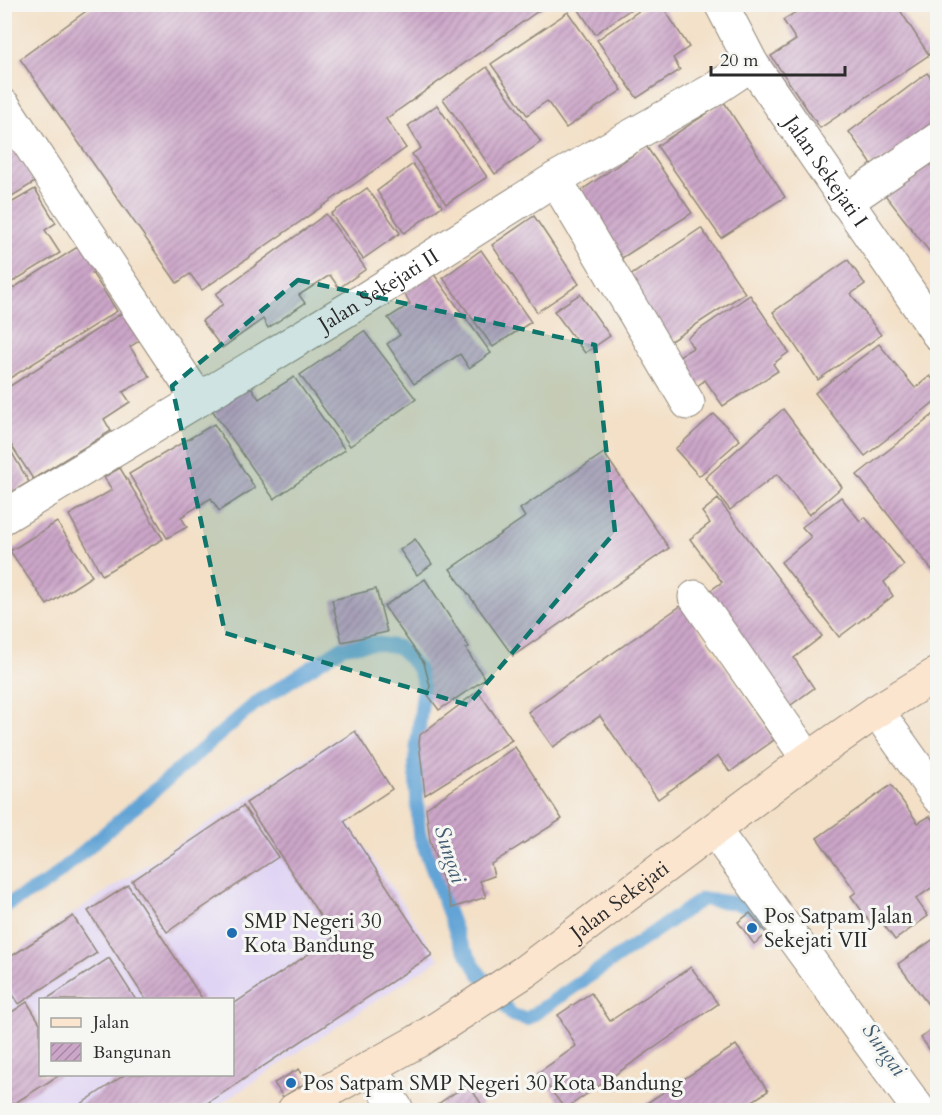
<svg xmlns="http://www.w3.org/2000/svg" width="942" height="1115" viewBox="0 0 942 1115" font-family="Cardo,serif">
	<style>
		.built { fill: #e0d4f4; fill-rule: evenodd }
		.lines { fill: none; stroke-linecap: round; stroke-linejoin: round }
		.stream { stroke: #63a4d6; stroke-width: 14 }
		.building { fill: url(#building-hatch) }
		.street-casing { stroke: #8f8679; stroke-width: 35 }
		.secondary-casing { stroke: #8f8679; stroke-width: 35 }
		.street { stroke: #fff; stroke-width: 33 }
		.secondary { stroke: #fbe5cf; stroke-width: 33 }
		.marked { fill: #0f766e; fill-opacity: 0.2; stroke: #0f766e; stroke-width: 4.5; stroke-dasharray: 12 8; stroke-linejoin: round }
		.poi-dot { fill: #1f6fb2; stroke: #f6f6f2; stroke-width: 2 }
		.labels { text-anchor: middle; stroke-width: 6; stroke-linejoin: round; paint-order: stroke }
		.street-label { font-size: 21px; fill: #2b2b2b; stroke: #f6f6f2 }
		.poi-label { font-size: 21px; fill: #2b2b2b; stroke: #f6f6f2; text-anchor: start }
		.water-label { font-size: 22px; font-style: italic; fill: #415b6f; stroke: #f6f6f2 }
	</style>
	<defs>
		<pattern id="building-hatch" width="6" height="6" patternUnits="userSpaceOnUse" patternTransform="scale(1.5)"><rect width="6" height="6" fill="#cca6c9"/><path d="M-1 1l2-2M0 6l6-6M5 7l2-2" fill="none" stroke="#a687a3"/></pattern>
	</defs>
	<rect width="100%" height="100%" fill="#f6f6f2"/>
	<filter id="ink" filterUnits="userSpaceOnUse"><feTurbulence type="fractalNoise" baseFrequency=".0167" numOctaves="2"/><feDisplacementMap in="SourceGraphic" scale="12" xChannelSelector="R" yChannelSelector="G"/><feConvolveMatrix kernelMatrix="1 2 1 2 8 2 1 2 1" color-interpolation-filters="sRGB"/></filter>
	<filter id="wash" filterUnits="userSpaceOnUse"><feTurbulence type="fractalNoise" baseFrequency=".008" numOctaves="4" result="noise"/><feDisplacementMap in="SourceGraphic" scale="24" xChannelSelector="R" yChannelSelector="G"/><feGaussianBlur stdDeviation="1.35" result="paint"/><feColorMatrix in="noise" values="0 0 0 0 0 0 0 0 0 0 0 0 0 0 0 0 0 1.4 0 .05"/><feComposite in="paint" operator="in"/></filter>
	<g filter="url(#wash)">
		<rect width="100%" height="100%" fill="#f3e0c7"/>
		<!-- built -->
		<path class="built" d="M353,727L393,789L348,821L439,959L211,1110H5V959ZM40,1000H232V1074H40Z"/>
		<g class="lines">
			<!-- stream -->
			<path class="stream" d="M4,906L48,882L256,703L343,647L375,643L399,647L418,668L424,684L415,762L419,833L459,941L479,973L512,1015L527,1019L702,899C727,902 743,901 763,917"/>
		</g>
		<g id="blocks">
			<!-- building -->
			<g class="building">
				<path d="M96,4H548L386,119L406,148L202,290L190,274L177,283L20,59Z"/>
				<path d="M575,4H638L595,34Z"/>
				<path d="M649,4H661L689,47L673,58L680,70L637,98L597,40Z"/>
				<path d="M809,4H896L929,55L820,128L771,56L796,40L783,20Z"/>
				<path d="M568,12L622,90L566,128L547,101L527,115L491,64Z"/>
				<path d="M487,67L541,142L495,174L443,99Z"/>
				<path d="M927,73L938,87V129L873,166L849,132Z"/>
				<path d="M724,102L785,197L721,238L657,146Z"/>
				<path d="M437,105L487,177L446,204L412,154L421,148L408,126Z"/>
				<path d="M4,131L35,182L4,201Z"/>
				<path d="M646,146L692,213L622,258L579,192Z"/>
				<path d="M938,148V250L932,255L882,191Z"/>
				<path d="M413,164L442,206L404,233L377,191Z"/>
				<path d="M367,188L400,233L363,259L331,214Z"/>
				<path d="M35,189L56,223L45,230L60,253L4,287V207Z"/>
				<path d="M326,214L366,269L339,288L330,275L299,295L305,303L268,328L263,319L222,348L202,321L223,304L216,294Z"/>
				<path d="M534,216L579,284L537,312L492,245Z"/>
				<path d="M701,228L745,293L663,346L621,282Z"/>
				<path d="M90,239L107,263L92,273L117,311L4,382V294Z"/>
				<path d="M481,250L531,322L493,347L443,278Z"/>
				<path d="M848,260L865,284L851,294L881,335L818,380L773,312Z"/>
				<path d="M433,273L491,353L469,368L460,354L414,384L387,344L400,335L388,318L410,304L404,292Z"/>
				<path d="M580,294L610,336L585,353L554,311Z"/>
				<path d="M750,295L789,352L773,364L778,371L723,406L705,380L696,387L677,357L693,348L687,338Z"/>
				<path d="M131,307L149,334L130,347L150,377L123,392L130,402L104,419L111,431L33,479L4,434V390Z"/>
				<path d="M364,331L416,399L350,446L300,375Z"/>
				<path d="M879,344L915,388L930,376L938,385V399L865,456L815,393Z"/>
				<path d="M294,377L345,450L274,499L212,410L249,384L259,399Z"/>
				<path d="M783,409L842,487L809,515L777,474L730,510L705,478Z"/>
				<path d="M938,411V566L932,570L857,475Z"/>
				<path d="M714,414L740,440L699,476L675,449Z"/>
				<path d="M214,424L255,488L219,511L211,498L181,517L187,527L167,538L129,474Z"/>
				<path d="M4,439L29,482L4,497Z"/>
				<path d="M604,453L669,548L513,656L450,569L525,517L520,509Z"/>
				<path d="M120,468L163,539L102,575L69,515L112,490L104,477Z"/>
				<path d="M841,497L860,521L865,517L904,565L884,582L893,596L839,637L781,562L811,537L802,527Z"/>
				<path d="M718,499L822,636L794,658L814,688L787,708L707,593L722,582L690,539L710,523L702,512Z"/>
				<path d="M57,522L92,576L47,605L10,551Z"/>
				<path d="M415,539L432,564L417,575L400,550Z"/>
				<path d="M425,579L469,647L466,649L485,679L439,710L428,695L430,686L424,663L384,606Z"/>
				<path d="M376,589L387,632L342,642L332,600Z"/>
				<path d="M682,605L774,740L730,772L718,756L658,799L600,716L553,747L528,712Z"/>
				<path d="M478,691L512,740L425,795L419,743L420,735Z"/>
				<path d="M355,731L392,789L344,821L432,955L197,1110H72L126,1074H232V1005L334,937L246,803Z"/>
				<path d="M515,747L562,819L491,864L494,876L480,881L486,897L452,908L430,841L426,808Z"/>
				<path d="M891,785L918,823L930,816L938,828V883L916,899L928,916L895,940L881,921L873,926L851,896L856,892L817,838Z"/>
				<path d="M243,806L278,857L167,932L132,881Z"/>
				<path d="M128,885L203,1000H146L88,911Z"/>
				<path d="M750,913L767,934L754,944L738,922Z"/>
				<path d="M73,916L97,953L19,1004L4,981V961Z"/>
				<path d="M938,936V1018L898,964Z"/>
				<path d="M109,958L136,1000H45Z"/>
				<path d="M691,967L718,1004L565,1109L538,1073L576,1046L558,1015L591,993L610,1021Z"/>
				<path d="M27,1002L40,1023V1074H61L4,1110V1017Z"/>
				<path d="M938,1024V1061L921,1038Z"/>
				<path d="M736,1045L768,1091L739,1110H636Z"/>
				<path d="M299,1069L307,1082L283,1097L274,1083Z"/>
				<path d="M468,1084L482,1105L473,1110H443L438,1104Z"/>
			</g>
		</g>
	</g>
	<g filter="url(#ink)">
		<use href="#blocks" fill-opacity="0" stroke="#8f8679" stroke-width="1.5"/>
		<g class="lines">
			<!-- street casing -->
			<g class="street-casing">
				<g id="street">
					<path id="s1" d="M721,4L752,64L938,334"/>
					<path d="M4,106L199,400"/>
					<path d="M555,179L688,403"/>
					<path d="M846,202L938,139"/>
					<path id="s2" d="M4,517L365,299L555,179L713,90L752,64"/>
					<path d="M695,597L808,759"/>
					<path d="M877,711L938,797"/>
					<path d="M714,830L919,1110"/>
					<path d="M371,1067L397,1110"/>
				</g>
			</g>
			<!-- secondary casing -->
			<g class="secondary-casing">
				<g id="secondary">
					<path id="s3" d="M294,1110L418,1041L524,972L808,759L877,711L938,673"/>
				</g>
			</g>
			<!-- street -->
			<use href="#street" class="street"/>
			<!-- secondary -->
			<use href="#secondary" class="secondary"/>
		</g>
	</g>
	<!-- marked area -->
	<path class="marked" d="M298,280L595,345L615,532L468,705L225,633L172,386Z"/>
	<!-- markers -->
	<g class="poi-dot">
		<circle cx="752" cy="928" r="6"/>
		<circle cx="232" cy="933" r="6"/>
		<circle cx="291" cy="1083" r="6"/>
	</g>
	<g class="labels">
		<!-- street labels -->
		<g class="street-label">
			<text dy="7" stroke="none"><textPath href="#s1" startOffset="198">Jalan Sekejati I</textPath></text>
			<text dy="7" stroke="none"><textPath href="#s2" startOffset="438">Jalan Sekejati II</textPath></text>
			<text dy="7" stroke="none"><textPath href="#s3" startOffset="388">Jalan Sekejati</textPath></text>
		</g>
		<!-- poi labels -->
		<g class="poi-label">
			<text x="764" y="923">Pos Satpam Jalan<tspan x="764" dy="24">Sekejati VII</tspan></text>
			<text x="244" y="928">SMP Negeri 30<tspan x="244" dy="24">Kota Bandung</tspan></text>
			<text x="303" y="1090">Pos Satpam SMP Negeri 30 Kota Bandung</text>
		</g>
		<!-- water labels -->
		<g class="water-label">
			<text transform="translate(451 854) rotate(72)" y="8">Sungai</text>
			<text transform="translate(885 1049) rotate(54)" y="8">Sungai</text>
		</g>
	</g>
	<!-- margin -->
	<rect width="942" height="1115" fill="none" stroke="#f6f6f2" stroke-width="24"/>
	<!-- legend -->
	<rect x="39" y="998" width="195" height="78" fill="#f6f6f2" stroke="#a5a5a2" stroke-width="1.5"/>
	<rect x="51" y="1018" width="30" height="9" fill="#fbe5cf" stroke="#a5a5a2" stroke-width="1.5"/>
	<text x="93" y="1028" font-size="18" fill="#2b2b2b">Jalan</text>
	<rect x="51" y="1043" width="30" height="18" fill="url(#building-hatch)" stroke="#a5a5a2" stroke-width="1.5"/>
	<text x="93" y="1058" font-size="18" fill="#2b2b2b">Bangunan</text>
	<!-- scale -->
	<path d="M711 66v9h134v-9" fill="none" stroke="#2b2b2b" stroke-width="3"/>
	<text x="720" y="66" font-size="18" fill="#2b2b2b" stroke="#f6f6f2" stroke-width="4.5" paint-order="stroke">20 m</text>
</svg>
